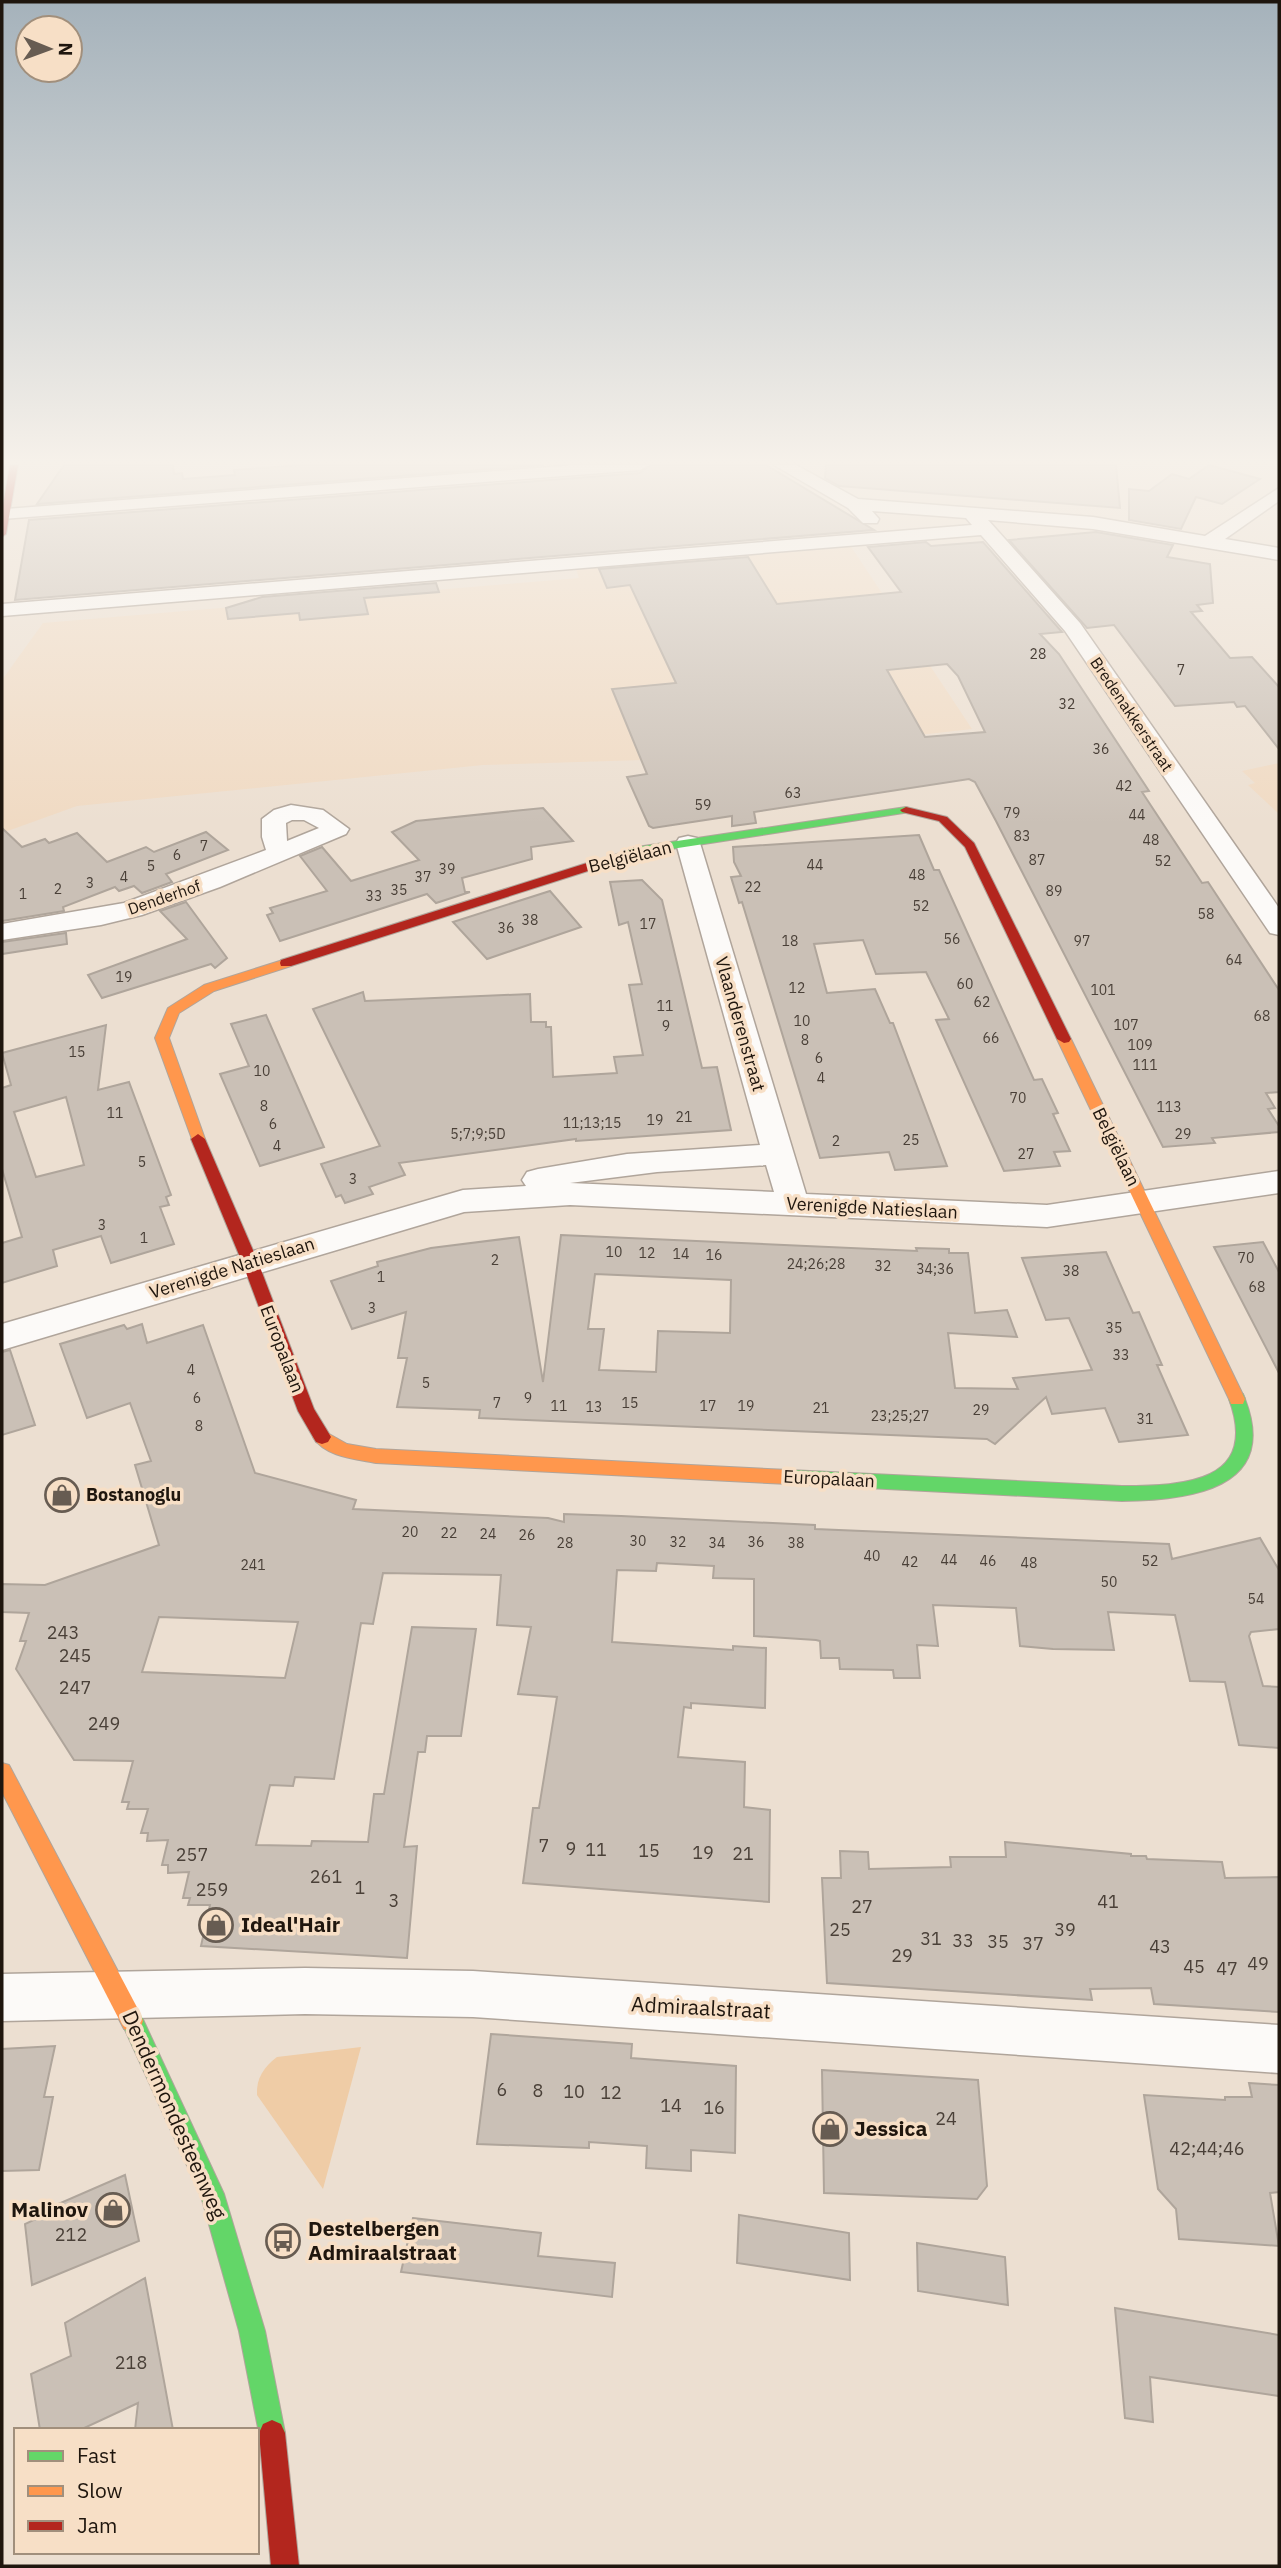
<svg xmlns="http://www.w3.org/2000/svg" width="1281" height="2568" viewBox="0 0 1281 2568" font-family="'IBM Plex Sans',sans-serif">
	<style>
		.built { fill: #f0dac3 }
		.green { fill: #efcca6 }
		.building { fill: #cac0b6; stroke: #afa59b; stroke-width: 2; fill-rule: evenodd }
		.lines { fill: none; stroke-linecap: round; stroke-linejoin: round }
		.street-casing { stroke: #b0a59b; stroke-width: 3 }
		.fast-casing { stroke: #b0a59b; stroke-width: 2 }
		.slow-casing { stroke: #b0a59b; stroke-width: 2 }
		.jam-casing { stroke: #b0a59b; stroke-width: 2 }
		.street { fill: #fcfaf8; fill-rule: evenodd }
		.fast { fill: #63d668; fill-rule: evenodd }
		.slow { fill: #ff974d; fill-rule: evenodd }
		.jam { fill: #b3261e; fill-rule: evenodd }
		.labels { text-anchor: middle; stroke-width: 7; stroke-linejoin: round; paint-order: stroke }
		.number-label { font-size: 14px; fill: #4a4038 }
		.far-street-label { font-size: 16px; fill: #1f160e; stroke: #f7dfc6 }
		.street-label { font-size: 18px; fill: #1f160e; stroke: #f7dfc6 }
		.poi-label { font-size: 18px; font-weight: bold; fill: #1f160e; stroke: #f7dfc6; text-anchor: start }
		.near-number-label { font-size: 18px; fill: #4a4038 }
		.near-poi-label { font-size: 21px; font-weight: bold; fill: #1f160e; stroke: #f7dfc6; text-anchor: start }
		.near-street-label { font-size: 21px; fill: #1f160e; stroke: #f7dfc6 }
	</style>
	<rect width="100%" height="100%" fill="#ecdfd1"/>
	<!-- built -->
	<g class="built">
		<path d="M850,545L972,729L662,764L642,760L483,765L77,806L2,833V680L43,623L579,578L576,569Z"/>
		<path d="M1279,763V814L1248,785L1255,783L1242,771Z"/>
	</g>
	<!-- green -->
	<path class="green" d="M361,2047L323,2189L257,2095C256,2078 264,2067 277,2057Z"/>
	<!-- building -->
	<g class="building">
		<path d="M64,465H173L174,474L182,473L183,479L235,475L234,470L303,465H544L37,504Z"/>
		<path d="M651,465H766L874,530L15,600L29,520L640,473Z"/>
		<path d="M826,465H1116L1120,508L839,486L825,478Z"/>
		<path d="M1209,465L1260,479L1222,504L1196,497L1181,529L1129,520V489L1149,491L1172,474L1189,479Z"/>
		<path d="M1096,532L1173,545L1167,557L1210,564L1213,603L1197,605L1202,611L1191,612L1230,658L1252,657L1279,687V749L1245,706L1237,707L1234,702L1175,706L1114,625L1087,628L1009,540Z"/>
		<path d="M926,542L931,546L983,542L1062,632L1040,634L1059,654L1149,791L1142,792L1202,883L1208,882L1279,990V1092L1266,1093L1275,1108L1268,1109L1279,1126V1132L1212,1138L1215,1143L1163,1147L996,821L975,782L969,779L754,812L756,823L732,826V816L653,828L649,826L627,777L647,774L612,689L676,683L630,585L607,588L599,569L748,557L777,604L901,592L868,547ZM947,664L958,676L985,732L925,737L887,670Z"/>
		<path d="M436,583L439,592L364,598L368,614L300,620L299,613L228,619L226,608L262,597Z"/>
		<path d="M543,808L573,841L531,847L532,859L462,878L465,892H470L436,903L427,894L280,941L267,915L273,913L270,908L327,891L300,856L322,847L351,881L419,860L392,832L416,821Z"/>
		<path d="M2,828L22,847L45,839L49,843L77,833L107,862L146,847L154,852L206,832L228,850L166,874L172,882L142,893L134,886L119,891L115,887L63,907L64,911L2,921Z"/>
		<path d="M919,835L934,870H939L1034,1080L1042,1079L1058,1113L1053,1114L1070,1151L1054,1152L1060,1166L1004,1171L936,1020L949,1019L926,972L876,974L863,940L814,944L827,993L875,989L890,1023H893L947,1166L895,1170L889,1152L820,1158L742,902L739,903L731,877L741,876L734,862L733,847Z"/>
		<path d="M642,880L662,900L702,1068L717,1067L731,1130L576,1141V1139L399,1163L405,1175L369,1187L373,1194L345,1203L341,1195L336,1197L321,1164L380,1146L313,1009L363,992L365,1001L530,994L531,1022H546V1027H551L553,1077L617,1073L614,1057L643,1055L629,985L642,984L628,922L619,925L610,882Z"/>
		<path d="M550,891L581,927L487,959L453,922Z"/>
		<path d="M186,902L227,958L215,968L211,964L102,998L88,975L187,939L160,911Z"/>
		<path d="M66,933L67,944L2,954V942Z"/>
		<path d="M266,1015L324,1147L260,1166L220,1074L249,1066L231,1024Z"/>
		<path d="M106,1025L98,1090L129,1082L171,1195L166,1197L169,1205L160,1207L174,1244L111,1263L101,1236L53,1250L57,1266L2,1283V1243L22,1237L2,1169V1088L11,1085L2,1053ZM66,1097L84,1165L36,1177L14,1112Z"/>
		<path d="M561,1235L917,1251L916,1248L949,1249V1253H968L975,1313L1007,1310L1017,1337L948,1333L955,1388L1018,1389L1013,1378L1092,1370L1069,1318L1046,1320L1022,1258L1106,1252L1133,1313L1139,1312L1162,1365H1157L1188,1435L1119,1442L1105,1408L1052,1414L1046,1397L995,1444L987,1439L479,1418L480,1410L397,1407L407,1358H398L406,1312L352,1329L331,1281L378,1266L377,1262L431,1248L519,1237L543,1382ZM595,1274L731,1280L730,1333L658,1331L656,1372L599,1370L604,1329H588Z"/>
		<path d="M1263,1242L1279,1272V1373L1214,1247Z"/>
		<path d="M142,1324L147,1343L203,1325L255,1473L356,1500L353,1509L548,1518L564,1522V1514L621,1516L815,1525V1529L1169,1544L1172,1559L1260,1538L1279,1570V1629L1251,1632L1249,1636L1263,1686L1279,1687V1748L1239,1745L1225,1682L1190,1681L1175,1615L1108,1612L1114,1650L1053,1649L1020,1646L1016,1608L933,1605L938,1646L917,1645L920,1678H894L893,1670L840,1669L839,1658H821L820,1641L816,1640L754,1636V1579L713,1578L714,1566L657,1563L656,1571L617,1570L612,1642L733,1650V1646L766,1648L765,1708L691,1703V1708L684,1707L678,1757L745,1762L744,1807L770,1810L769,1902L523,1883L533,1808H539L557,1697L518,1694L531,1627L497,1625L501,1575L383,1573L373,1624L361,1623L334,1779L295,1777L293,1786L270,1785L256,1845L311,1846L312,1841L368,1842L374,1794H384L412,1627L476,1629L461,1736H427L425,1752H418L404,1847L417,1846L407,1958L201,1946L210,1905H188L190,1898H183L189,1872L168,1873V1865H162L168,1840L147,1841L148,1833H141L148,1809H127L129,1802H122L133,1761L74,1760L16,1669L26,1641H20L29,1613L2,1612V1584L45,1585L159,1545L135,1465L151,1461L130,1403L87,1418L60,1344L124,1325L127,1329ZM159,1617L298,1622L285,1678L142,1672Z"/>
		<path d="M10,1350L35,1425L2,1435V1352Z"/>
		<path d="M1005,1842L1131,1854V1856H1146L1147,1859L1222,1862L1225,1878L1279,1877V2012L1154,2004L1151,1988L1090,1989L1092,2000L827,1983L822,1878H841L840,1851L868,1852L869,1869L951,1867L950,1857H1006Z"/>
		<path d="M491,2034L632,2044L631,2058L736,2066L735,2153L691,2150V2171L646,2168L647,2146L589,2142V2148L477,2144Z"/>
		<path d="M55,2046L44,2097H53L39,2170L2,2171V2049Z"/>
		<path d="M822,2070L978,2080L987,2186L977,2199L824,2193Z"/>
		<path d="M1249,2083L1279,2085V2192L1270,2193L1279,2246L1179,2239L1176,2209L1158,2189L1144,2095L1225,2100V2097H1252Z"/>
		<path d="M125,2175L139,2241L32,2285L25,2224L36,2219L35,2214Z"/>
		<path d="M739,2215L849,2233L850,2280L737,2263Z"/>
		<path d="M413,2218L541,2233L538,2256L615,2263L612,2297L401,2272Z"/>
		<path d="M917,2243L1005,2257L1008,2305L918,2291Z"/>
		<path d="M145,2278L173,2430H135L138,2403L80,2430H40L31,2374L71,2356L65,2323Z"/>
		<path d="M1115,2308L1279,2335V2396L1150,2377L1153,2422L1125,2418Z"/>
	</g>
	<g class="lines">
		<!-- street casing -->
		<g class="street-casing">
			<g id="street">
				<path d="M576,465H649L640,470L2,519V511L6,509Z"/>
				<path d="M774,465H796L858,499L1093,517L1205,536L1279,488V501L1225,539L1279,548V560L1093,529L988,520L1080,623L1279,908V935L1270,933L1065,631L981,535L2,616V604L972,525L966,518L872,511L879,519L877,523H863L848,508Z"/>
				<path d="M291,805L323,810L349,829L346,834L220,887L142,915L101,925L2,940V924L124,903L266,850L262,837V819L274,810ZM292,820H304L319,828L287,841L286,823Z"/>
				<path d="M688,836L697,838L700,843L806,1194L1047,1205L1279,1171V1193L1047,1227L570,1205L464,1212L2,1350V1324L463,1190L526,1186L522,1180L527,1172L538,1169L627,1154L760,1145L676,843L679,838ZM766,1165L774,1192L570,1183L657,1172Z"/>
				<path d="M305,1968L473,1971L1279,2025V2073L473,2017L305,2014L2,2021V1974Z"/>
			</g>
		</g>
		<!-- fast casing -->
		<g class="fast-casing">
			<g id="fast">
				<path d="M906,807L912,810L910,812L639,854L587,871L581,867L637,847Z"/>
				<path d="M1237,1392L1243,1394L1245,1399C1280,1490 1188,1500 1122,1501L789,1484L783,1482L780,1477L783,1472L789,1470L1122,1486C1183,1486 1260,1483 1229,1399L1231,1394Z"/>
				<path d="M132,2010L140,2013L224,2194L265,2331L285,2433L281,2442L272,2446L263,2442L259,2433L239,2331L201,2196L121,2021L124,2013Z"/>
			</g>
		</g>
		<!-- slow casing -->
		<g class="slow-casing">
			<g id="slow">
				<path d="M286,959L291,960V966L214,991L179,1013L169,1038L205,1139L198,1144L193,1142L155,1038L168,1008L204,985Z"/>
				<path d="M1064,1035L1071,1039L1245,1399L1243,1404H1231L1229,1399L1057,1039Z"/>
				<path d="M322,1430L347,1444L376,1449L789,1470L795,1472L798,1477L795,1482L789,1484L376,1463C356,1459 325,1457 313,1437L316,1432Z"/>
				<path d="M2,1763L9,1765L140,2013L143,2021L140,2029L132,2032L124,2029L2,1792Z"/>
			</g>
		</g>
		<!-- jam casing -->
		<g class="jam-casing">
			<g id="jam">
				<path d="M10,465H18L6,534L2,537V511Z"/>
				<path d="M906,807L947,817L974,843L1071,1039L1069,1042L1064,1043L1057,1039L965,847L939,821L902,812L900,810Z"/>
				<path d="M587,863L591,864V870L291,966H281L280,963L281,960Z"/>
				<path d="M198,1134L205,1139L258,1262L314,1409L331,1437L328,1442L322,1444L316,1442L298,1411L242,1262L191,1139Z"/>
				<path d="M272,2420L281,2424L285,2433L299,2566H271L259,2433L263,2424Z"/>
			</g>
		</g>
		<!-- street -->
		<use href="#street" class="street"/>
		<!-- fast -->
		<use href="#fast" class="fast"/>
		<!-- slow -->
		<use href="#slow" class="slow"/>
		<!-- jam -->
		<use href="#jam" class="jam"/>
	</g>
	<!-- sky -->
	<linearGradient id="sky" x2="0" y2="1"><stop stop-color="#a5b2bb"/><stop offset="0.56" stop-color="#f6f1ea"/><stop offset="1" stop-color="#f6f1ea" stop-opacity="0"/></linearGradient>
	<rect width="1281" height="824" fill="url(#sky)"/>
	<!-- icons -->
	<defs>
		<g id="shop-ring" transform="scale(1.75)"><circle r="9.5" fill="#f7dfc6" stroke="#675c52" stroke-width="1.5"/><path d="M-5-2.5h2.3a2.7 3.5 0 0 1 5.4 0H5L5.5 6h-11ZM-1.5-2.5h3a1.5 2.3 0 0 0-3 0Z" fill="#675c52"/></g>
		<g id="bus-ring" transform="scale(1.75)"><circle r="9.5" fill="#f7dfc6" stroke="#675c52" stroke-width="1.5"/><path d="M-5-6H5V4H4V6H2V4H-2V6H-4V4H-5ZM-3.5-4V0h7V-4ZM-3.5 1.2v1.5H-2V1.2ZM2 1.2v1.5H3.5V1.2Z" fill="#675c52"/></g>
	</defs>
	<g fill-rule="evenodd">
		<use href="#shop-ring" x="62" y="1495"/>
		<use href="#shop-ring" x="216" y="1925"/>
		<use href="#shop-ring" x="830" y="2129"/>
		<use href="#shop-ring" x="113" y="2210"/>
		<use href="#bus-ring" x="283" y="2241"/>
	</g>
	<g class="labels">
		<!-- number labels -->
		<g class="number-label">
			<text x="1038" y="659">28</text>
			<text x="1181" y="675">7</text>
			<text x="1067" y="709">32</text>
			<text x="1101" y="754">36</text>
			<text x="1124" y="791">42</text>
			<text x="793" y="798">63</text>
			<text x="703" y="810">59</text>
			<text x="1012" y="818">79</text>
			<text x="1137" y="820">44</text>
			<text x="1022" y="841">83</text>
			<text x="1151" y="845">48</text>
			<text x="204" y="851">7</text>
			<text x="177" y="860">6</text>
			<text x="1037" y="865">87</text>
			<text x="1163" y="866">52</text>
			<text x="815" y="870">44</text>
			<text x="151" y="871">5</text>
			<text x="447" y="874">39</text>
			<text x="917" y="880">48</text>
			<text x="124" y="882">4</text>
			<text x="423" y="882">37</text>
			<text x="90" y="888">3</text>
			<text x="753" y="892">22</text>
			<text x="58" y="894">2</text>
			<text x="399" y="895">35</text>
			<text x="1054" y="896">89</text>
			<text x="23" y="899">1</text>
			<text x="374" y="901">33</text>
			<text x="921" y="911">52</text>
			<text x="1206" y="919">58</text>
			<text x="530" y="925">38</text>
			<text x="648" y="929">17</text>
			<text x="506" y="933">36</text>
			<text x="952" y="944">56</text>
			<text x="790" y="946">18</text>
			<text x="1082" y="946">97</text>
			<text x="1234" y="965">64</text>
			<text x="124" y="982">19</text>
			<text x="965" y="989">60</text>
			<text x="797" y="993">12</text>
			<text x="1103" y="995">101</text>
			<text x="982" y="1007">62</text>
			<text x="665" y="1011">11</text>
			<text x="1262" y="1021">68</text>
			<text x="802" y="1026">10</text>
			<text x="1126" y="1030">107</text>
			<text x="666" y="1031">9</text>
			<text x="991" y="1043">66</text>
			<text x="805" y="1045">8</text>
			<text x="1140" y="1050">109</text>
			<text x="77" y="1057">15</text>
			<text x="819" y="1063">6</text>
			<text x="1145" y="1070">111</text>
			<text x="262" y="1076">10</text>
			<text x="821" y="1083">4</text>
			<text x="1018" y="1103">70</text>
			<text x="264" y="1111">8</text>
			<text x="1169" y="1112">113</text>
			<text x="115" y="1118">11</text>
			<text x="684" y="1122">21</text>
			<text x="655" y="1125">19</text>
			<text x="592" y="1128">11;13;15</text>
			<text x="273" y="1129">6</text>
			<text x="478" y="1139">5;7;9;5D</text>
			<text x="1183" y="1139">29</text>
			<text x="911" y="1145">25</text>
			<text x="836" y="1146">2</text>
			<text x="277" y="1151">4</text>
			<text x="1026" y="1159">27</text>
			<text x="142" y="1167">5</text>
			<text x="353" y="1184">3</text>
			<text x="102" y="1230">3</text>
			<text x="144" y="1243">1</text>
			<text x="614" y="1257">10</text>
			<text x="647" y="1258">12</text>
			<text x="681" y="1259">14</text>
			<text x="714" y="1260">16</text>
			<text x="1246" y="1263">70</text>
			<text x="495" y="1265">2</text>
			<text x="816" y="1269">24;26;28</text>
			<text x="883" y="1271">32</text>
			<text x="935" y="1274">34;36</text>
			<text x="1071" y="1276">38</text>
			<text x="381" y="1282">1</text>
			<text x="1257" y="1292">68</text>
			<text x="372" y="1313">3</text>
			<text x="1114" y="1333">35</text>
			<text x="1121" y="1360">33</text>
			<text x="191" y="1375">4</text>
			<text x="426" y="1388">5</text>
			<text x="197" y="1403">6</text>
			<text x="528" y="1403">9</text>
			<text x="497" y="1408">7</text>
			<text x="630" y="1408">15</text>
			<text x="559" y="1411">11</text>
			<text x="708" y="1411">17</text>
			<text x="746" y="1411">19</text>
			<text x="594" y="1412">13</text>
			<text x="821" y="1413">21</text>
			<text x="981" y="1415">29</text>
			<text x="900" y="1421">23;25;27</text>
			<text x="1145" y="1424">31</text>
			<text x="199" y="1431">8</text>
			<text x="410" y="1537">20</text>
			<text x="449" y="1538">22</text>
			<text x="488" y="1539">24</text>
			<text x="527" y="1540">26</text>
			<text x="638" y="1546">30</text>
			<text x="678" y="1547">32</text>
			<text x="756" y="1547">36</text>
			<text x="565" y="1548">28</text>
			<text x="717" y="1548">34</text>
			<text x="796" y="1548">38</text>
			<text x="872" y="1561">40</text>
			<text x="949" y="1565">44</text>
			<text x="988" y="1566">46</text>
			<text x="1150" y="1566">52</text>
			<text x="910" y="1567">42</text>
			<text x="1029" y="1568">48</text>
			<text x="253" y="1570">241</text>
			<text x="1109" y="1587">50</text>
			<text x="1256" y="1604">54</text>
		</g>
		<!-- far-street labels -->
		<g class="far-street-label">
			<text transform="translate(1132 714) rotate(56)" y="6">Bredenakkerstraat</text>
			<text transform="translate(164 897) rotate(-19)" y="6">Denderhof</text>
		</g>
		<!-- street labels -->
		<g class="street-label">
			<text transform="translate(630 857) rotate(-14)" y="6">Belgiëlaan</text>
			<text transform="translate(740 1024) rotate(74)" y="6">Vlaanderenstraat</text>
			<text transform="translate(1116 1147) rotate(64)" y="6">Belgiëlaan</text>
			<text transform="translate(872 1208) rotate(3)" y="6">Verenigde Natieslaan</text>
			<text transform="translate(232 1268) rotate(-17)" y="6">Verenigde Natieslaan</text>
			<text transform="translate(282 1349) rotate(69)" y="6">Europalaan</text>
			<text transform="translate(829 1479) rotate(3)" y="6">Europalaan</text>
		</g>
		<!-- poi labels -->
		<g class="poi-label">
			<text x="86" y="1501">Bostanoglu</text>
		</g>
		<!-- near-number labels -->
		<g class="near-number-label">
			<text x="63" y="1639">243</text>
			<text x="75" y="1662">245</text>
			<text x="75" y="1694">247</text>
			<text x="104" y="1730">249</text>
			<text x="544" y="1852">7</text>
			<text x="571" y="1855">9</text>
			<text x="596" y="1856">11</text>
			<text x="649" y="1857">15</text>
			<text x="703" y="1859">19</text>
			<text x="743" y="1860">21</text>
			<text x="192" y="1861">257</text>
			<text x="326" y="1883">261</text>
			<text x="360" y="1894">1</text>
			<text x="212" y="1896">259</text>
			<text x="394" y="1907">3</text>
			<text x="1108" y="1908">41</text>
			<text x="862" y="1913">27</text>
			<text x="840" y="1936">25</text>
			<text x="1065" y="1936">39</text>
			<text x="931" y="1945">31</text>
			<text x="963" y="1947">33</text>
			<text x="998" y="1948">35</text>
			<text x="1033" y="1950">37</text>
			<text x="1160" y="1953">43</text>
			<text x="902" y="1962">29</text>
			<text x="1258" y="1970">49</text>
			<text x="1194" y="1973">45</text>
			<text x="1227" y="1975">47</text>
			<text x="502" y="2096">6</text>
			<text x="538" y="2097">8</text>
			<text x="574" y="2098">10</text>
			<text x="611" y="2099">12</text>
			<text x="671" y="2112">14</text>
			<text x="714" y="2114">16</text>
			<text x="946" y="2125">24</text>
			<text x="1207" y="2155">42;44;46</text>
			<text x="71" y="2241">212</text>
			<text x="131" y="2369">218</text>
		</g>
		<!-- near-poi labels -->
		<g class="near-poi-label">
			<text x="241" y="1932">Ideal'Hair</text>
			<text x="854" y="2136">Jessica</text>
			<text x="88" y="2217" text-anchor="end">Malinov</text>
			<text x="308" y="2236">Destelbergen<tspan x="308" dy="24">Admiraalstraat</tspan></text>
		</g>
		<!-- near-street labels -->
		<g class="near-street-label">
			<text transform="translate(701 2008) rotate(3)" y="7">Admiraalstraat</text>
			<text transform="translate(174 2115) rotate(66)" y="7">Dendermondesteenweg</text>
		</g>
	</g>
	<!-- border -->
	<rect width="1281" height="2568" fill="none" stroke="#1f160e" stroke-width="7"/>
	<!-- legend -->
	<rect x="14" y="2428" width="245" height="126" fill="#f7dfc6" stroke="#a18f7c" stroke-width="2"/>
	<rect x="28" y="2451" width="35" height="10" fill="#63d668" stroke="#a18f7c" stroke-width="2"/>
	<text x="77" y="2463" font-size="21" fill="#1f160e">Fast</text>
	<rect x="28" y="2486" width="35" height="10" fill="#ff974d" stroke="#a18f7c" stroke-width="2"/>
	<text x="77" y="2498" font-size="21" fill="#1f160e">Slow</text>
	<rect x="28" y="2521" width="35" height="10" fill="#b3261e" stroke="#a18f7c" stroke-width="2"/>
	<text x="77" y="2533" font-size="21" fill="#1f160e">Jam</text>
	<!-- north arrow -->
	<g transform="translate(49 49) rotate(91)"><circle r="33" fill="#f7dfc6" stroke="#a18f7c" stroke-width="2"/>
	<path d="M0-5L12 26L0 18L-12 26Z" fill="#675c52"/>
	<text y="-10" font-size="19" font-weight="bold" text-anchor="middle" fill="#1f160e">N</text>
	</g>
</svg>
